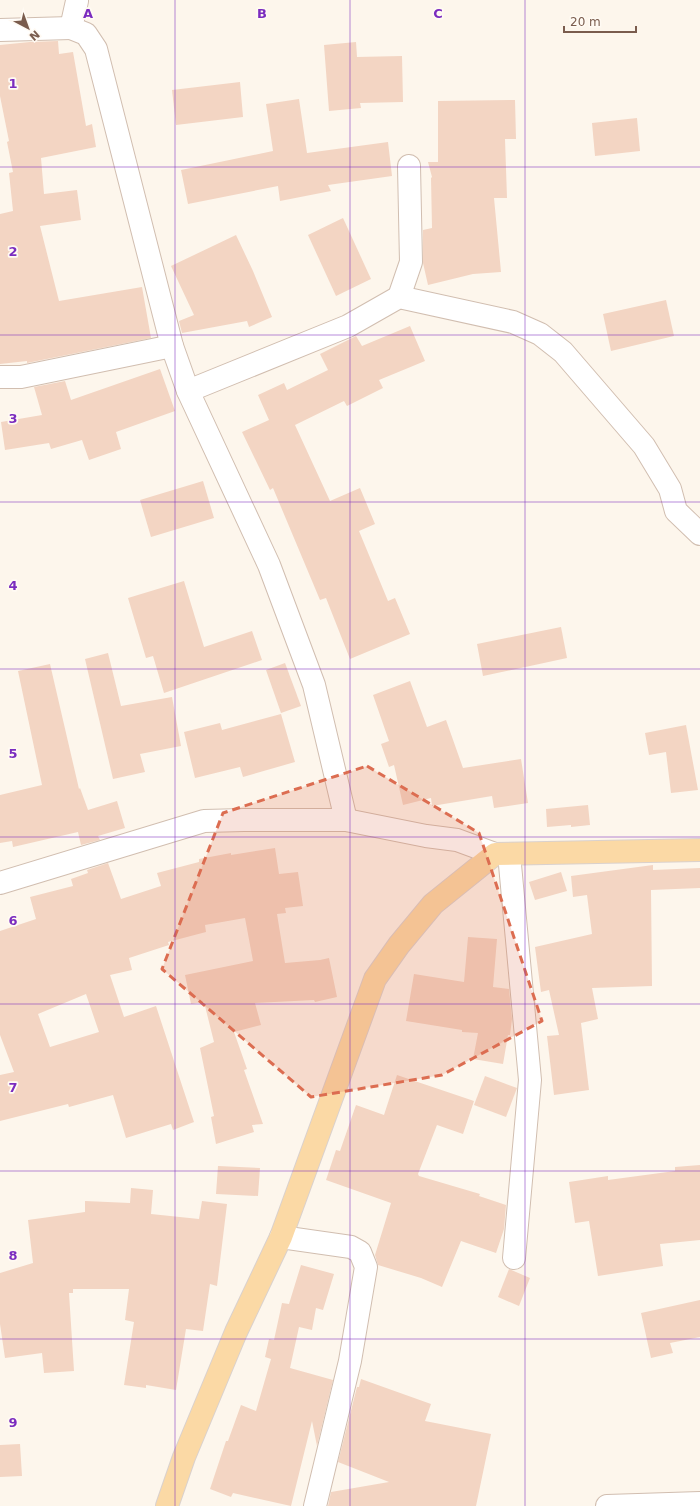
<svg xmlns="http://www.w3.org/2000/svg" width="700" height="1506" viewBox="0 0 700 1506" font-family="'DejaVu Sans',sans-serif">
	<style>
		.building { fill: #f3d5c3; fill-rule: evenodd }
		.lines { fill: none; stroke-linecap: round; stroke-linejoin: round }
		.minor-casing { stroke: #d1beb0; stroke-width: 24 }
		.major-casing { stroke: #dad1cd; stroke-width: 24 }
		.minor { stroke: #fff; stroke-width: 22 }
		.major { stroke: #fbd9a5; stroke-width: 22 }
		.marked { fill: #dc6d51; fill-opacity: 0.2; stroke: #dc6d51; stroke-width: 3; stroke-dasharray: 8 5; stroke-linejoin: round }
		.grid { fill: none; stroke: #7b2cbf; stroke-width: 1; stroke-opacity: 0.55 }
		.grid-label { font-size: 13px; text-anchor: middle; font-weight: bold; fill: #7b2cbf; stroke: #fffaf3; stroke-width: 3.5; stroke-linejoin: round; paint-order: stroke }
	</style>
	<rect width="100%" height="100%" fill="#fdf6ec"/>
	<!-- building -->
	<g class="building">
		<path d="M58,41L59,54L73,52L86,126L92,124L96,147L41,158L44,194L77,190L81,220L40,226L59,301L142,287L151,338L27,363V361L0,364V214L13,211L9,173L13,172L7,142L9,141L0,96V45L30,42Z"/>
		<path d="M356,42L357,57L402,56L403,102L360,103L361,108L329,111L324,45Z"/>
		<path d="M240,82L243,117L176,125L172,90Z"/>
		<path d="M299,99L307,153L388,142L392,176L328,185L331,191L280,201L278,186L188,204L181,170L273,151L266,104Z"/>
		<path d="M515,100L516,139H505L507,198H494L501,272L473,274L428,285L423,263V230L432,228L431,178L432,177L428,162H438V101Z"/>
		<path d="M637,118L640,151L595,156L592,123Z"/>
		<path d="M343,218L371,279L336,296L308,235Z"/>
		<path d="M236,235L253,271L272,317L249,327L247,321L182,333L179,321L194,315L171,266Z"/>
		<path d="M666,300L674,336L611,351L603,314Z"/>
		<path d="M410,326L425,361L379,380L383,388L347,406L344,401L295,425L330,501L360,488L375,524L359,531L388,601L395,598L410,634L350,659L326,598L320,600L273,488L270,490L242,432L269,420L258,395L284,383L287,390L328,370L320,354L356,336L362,346Z"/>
		<path d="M160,369L175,411L116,432L121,449L89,460L82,440L51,449L49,443L5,450L1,422L42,415L34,387L65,381L71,400Z"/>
		<path d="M203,481L214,518L151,537L140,500Z"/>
		<path d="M184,581L204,647L252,631L262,660L164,693L153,656L146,658L128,598Z"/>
		<path d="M561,627L567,658L483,676L477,644Z"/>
		<path d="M108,653L121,706L172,697L181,746L140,754L145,772L113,779L85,659Z"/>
		<path d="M285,663L301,706L281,713L266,670Z"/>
		<path d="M50,664L79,789L80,788L88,810L117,801L125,828L98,836L100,840L81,845L78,832L13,847L12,841L0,843V795L42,785L18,671Z"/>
		<path d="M410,681L427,727L446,720L463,768L521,759L528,803L494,808L492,796L432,806L431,798L403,805L394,765L389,767L381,744L389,741L373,695Z"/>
		<path d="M281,714L295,762L243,777L240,767L195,778L184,732L220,723L222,730Z"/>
		<path d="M686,725L698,790L671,793L666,752L649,755L645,733Z"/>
		<path d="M588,805L590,825L571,827V825L547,827L546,809Z"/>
		<path d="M275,848L279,874L298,872L303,906L285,908L286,913L277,914L285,963L320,960L329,958L337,997L315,1002L314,1000L255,1003L261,1025L234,1032L247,1069L244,1070L263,1124L252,1125L254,1132L216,1144L211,1117L214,1116L200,1048L214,1042L204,1002L191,1004L185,975L253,961L245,918L205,925L206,932L168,942L169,945L129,958L132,970L110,975L124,1017L156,1006L194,1122L173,1130L171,1124L126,1138L113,1095L69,1107L68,1104L0,1121V1075L14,1072L0,1035V931L36,919L30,897L73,886L71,879L88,873L87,870L108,863L121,899L161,886L157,873L199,862V859L231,853V855ZM86,994L99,1032L50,1047L38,1014Z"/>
		<path d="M653,865V870L700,868V888L651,890L652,986L592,988L598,1019L581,1023L589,1090L554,1095L547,1036L559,1035L549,990L541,992L535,947L592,934L587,895L573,897L571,876Z"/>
		<path d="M561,872L567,891L535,900L529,882Z"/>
		<path d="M468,937L497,939L493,987L509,989L512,1019L510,1035H508L503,1064L473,1059L478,1033L462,1032V1030L406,1021L414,974L464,982Z"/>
		<path d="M397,1075L474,1101L463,1134L437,1125L418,1174L419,1176L480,1194L479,1196L506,1205L504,1229L496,1253L461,1241L442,1287L421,1278L378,1265L375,1255L391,1203L326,1180L336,1150L340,1151L356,1105L384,1115Z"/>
		<path d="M485,1076L517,1088L506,1117L474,1105Z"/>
		<path d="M700,1165V1240L660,1244L663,1266L598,1276L589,1221L575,1223L569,1182L608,1176V1180L675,1171V1167Z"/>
		<path d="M218,1166L260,1168L258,1196L216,1194Z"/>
		<path d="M131,1188L153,1190L151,1214L199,1219L202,1201L227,1204L217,1286L210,1284L203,1331L186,1329L176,1390L146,1385V1388L124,1385L134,1322L125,1320L129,1289H73V1293H69L74,1371L44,1373L42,1353L5,1358L0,1324V1273L33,1263L28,1220L85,1212V1201L130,1203Z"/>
		<path d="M301,1265L334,1274L323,1310L316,1308L312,1330L299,1327L290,1368L333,1380L317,1446L312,1421L291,1506L233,1493L231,1497L210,1489L226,1441H228L241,1405L256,1411L271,1359L265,1357L269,1339L274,1340L282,1303L289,1304Z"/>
		<path d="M509,1269L530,1278L519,1306L498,1297Z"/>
		<path d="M700,1300V1337L670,1343L673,1353L651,1358L641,1313Z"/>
		<path d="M361,1379L431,1404L425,1421L491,1434L476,1506H328L331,1492L389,1482L338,1462L357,1387H359Z"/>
		<path d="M20,1444L22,1476L0,1477V1445Z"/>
	</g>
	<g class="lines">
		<!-- minor casing -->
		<g class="minor-casing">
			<g id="minor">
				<path d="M77,1L71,28L86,34L96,49L172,346L188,391L269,565L314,685L346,820"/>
				<path d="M0,30L71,28"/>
				<path d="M399,297L411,262L409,166"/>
				<path d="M0,377H21L172,346"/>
				<path d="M188,391L348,326L399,297L513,322L540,334L563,352L644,446L670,489L676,511L700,534"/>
				<path d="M509,854L530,1080L514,1258"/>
				<path d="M0,883L204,821L244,820H346L426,836L457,840L495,854"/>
				<path d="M281,1237L351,1247L360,1252L366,1267L350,1361L315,1506"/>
				<path d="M607,1506L700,1503"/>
			</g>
		</g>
		<!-- major casing -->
		<g class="major-casing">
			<path id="major" d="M167,1506L184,1457L236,1332L281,1237L375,979L399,945L433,904L495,854L700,850"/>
		</g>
		<!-- minor -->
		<use href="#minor" class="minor"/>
		<!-- major -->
		<use href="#major" class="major"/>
	</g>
	<!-- marked area -->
	<path class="marked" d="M367,766L479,833L542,1021L442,1075L311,1097L162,969L223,813Z"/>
	<!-- grid -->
	<path class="grid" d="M175,0V1506M350,0V1506M525,0V1506M0,167H700M0,335H700M0,502H700M0,669H700M0,837H700M0,1004H700M0,1171H700M0,1339H700"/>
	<g class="grid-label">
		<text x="88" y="18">A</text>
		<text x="262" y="18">B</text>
		<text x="438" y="18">C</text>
		<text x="13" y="88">1</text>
		<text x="13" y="256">2</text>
		<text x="13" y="423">3</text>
		<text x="13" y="590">4</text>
		<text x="13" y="758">5</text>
		<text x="13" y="925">6</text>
		<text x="13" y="1092">7</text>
		<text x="13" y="1260">8</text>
		<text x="13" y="1427">9</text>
	</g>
	<!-- north arrow -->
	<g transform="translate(28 28) rotate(139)" stroke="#fffaf3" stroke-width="3" paint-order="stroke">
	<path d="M0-3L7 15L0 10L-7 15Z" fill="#7a5c4d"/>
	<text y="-6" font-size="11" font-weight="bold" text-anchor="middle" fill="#7a5c4d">N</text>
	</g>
	<!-- scale -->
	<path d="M564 26v6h72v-6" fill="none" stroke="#7a5c4d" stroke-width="2"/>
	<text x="570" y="26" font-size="12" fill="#7a5c4d" stroke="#fffaf3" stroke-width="3" paint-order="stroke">20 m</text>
</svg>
